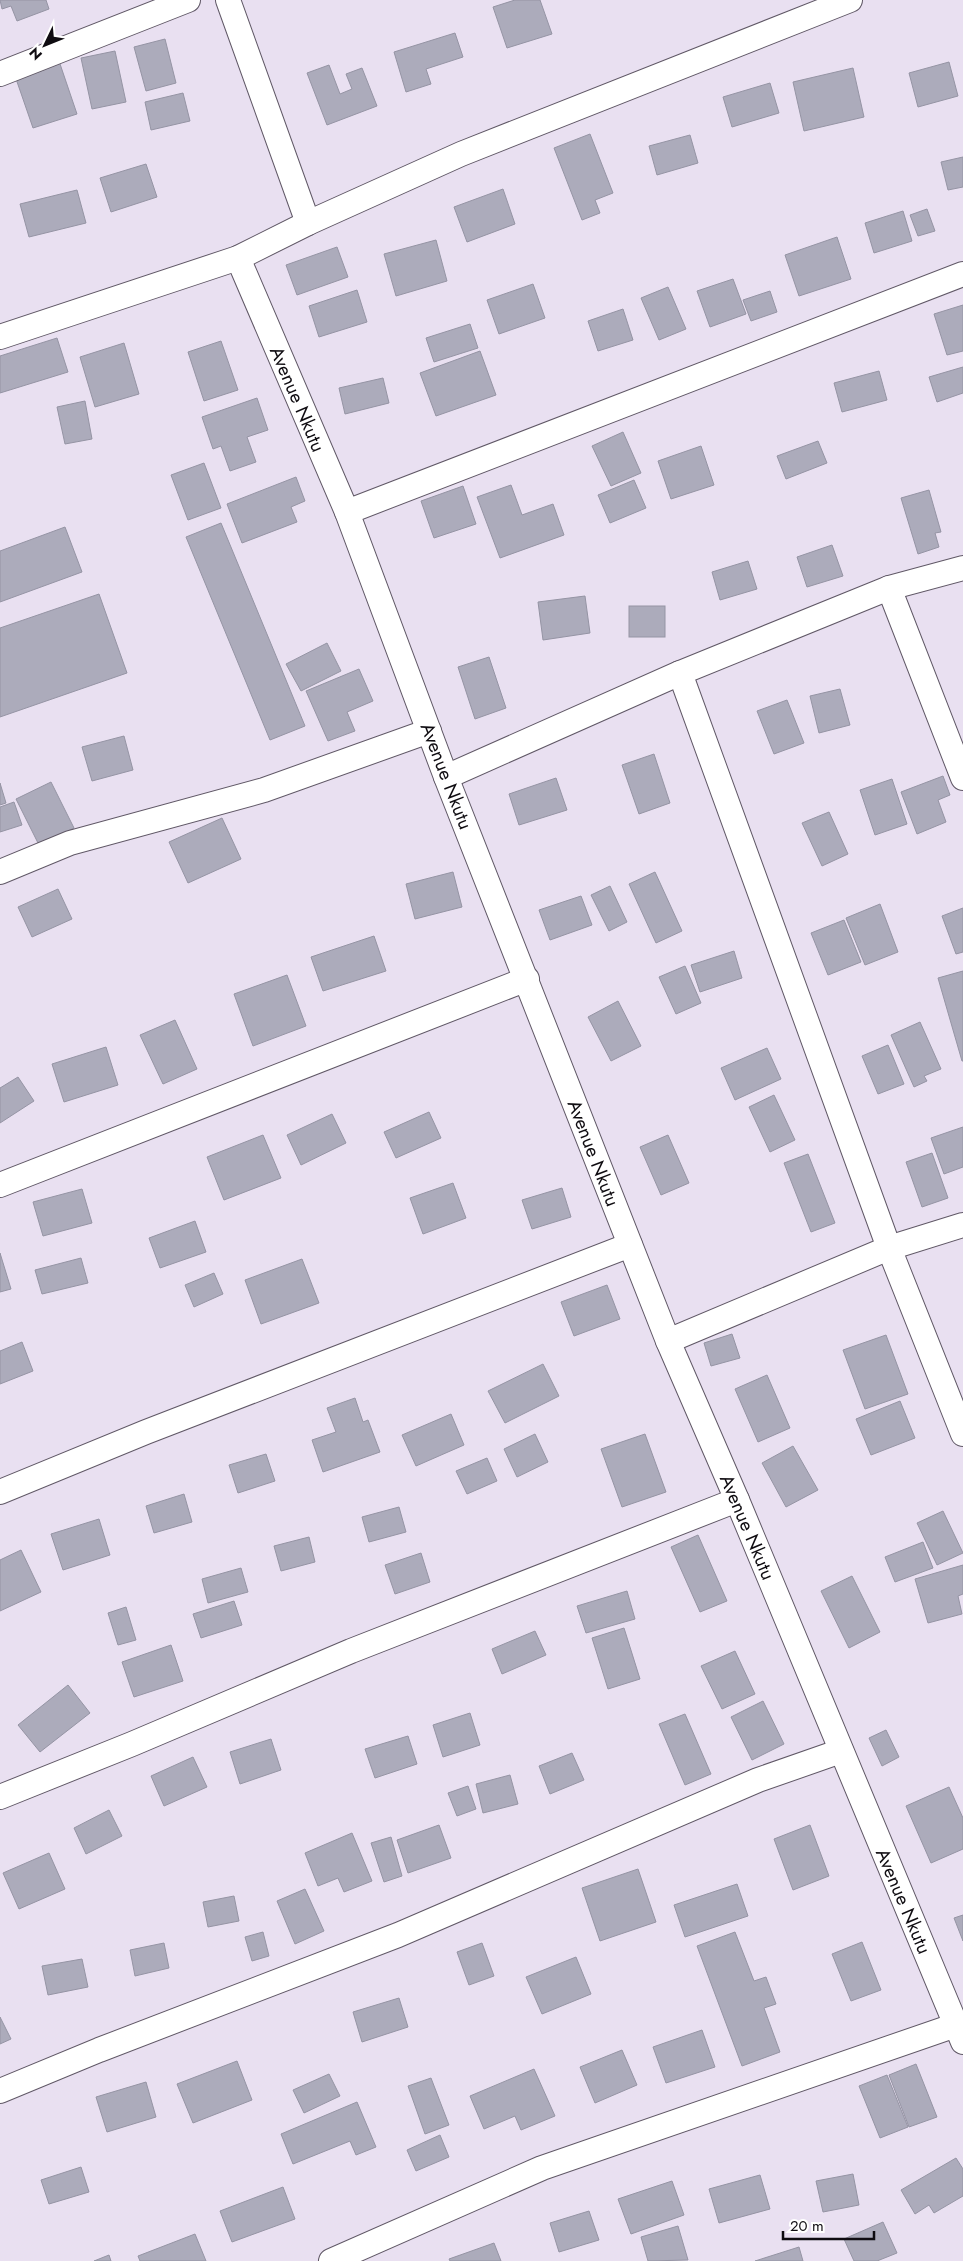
<svg xmlns="http://www.w3.org/2000/svg" width="963" height="2261" viewBox="0 0 963 2261" font-family="Jost,sans-serif">
	<style>
		.building { fill: #acabbb; stroke: #9594a4 }
		.lines { fill: none; stroke-linecap: round; stroke-linejoin: round }
		.minor-casing { stroke: #605866; stroke-width: 26 }
		.minor { stroke: #fff; stroke-width: 24 }
		.labels { text-anchor: middle; stroke-width: 4.5; stroke-linejoin: round; paint-order: stroke }
		.street-label { font-size: 19px; fill: #0f0c11; stroke: #fff }
	</style>
	<rect width="100%" height="100%" fill="#e9e0f1"/>
	<!-- building -->
	<g class="building">
		<path d="M0,0H46L49,9L17,21L11,6L2,9Z"/>
		<path d="M515,0H540L552,34L507,48L493,7Z"/>
		<path d="M455,33L463,57L426,69L431,84L406,92L394,52Z"/>
		<path d="M165,39L176,83L146,91L134,47Z"/>
		<path d="M115,51L126,102L92,109L81,58Z"/>
		<path d="M58,58L77,114L33,128L14,73Z"/>
		<path d="M949,62L958,96L918,107L909,73Z"/>
		<path d="M329,65L340,94L352,89L346,74L362,68L377,106L327,125L307,73Z"/>
		<path d="M853,68L864,117L804,131L793,82Z"/>
		<path d="M770,83L779,113L732,127L723,97Z"/>
		<path d="M183,93L190,121L151,130L145,102Z"/>
		<path d="M590,134L613,193L595,200L600,213L582,220L554,148Z"/>
		<path d="M690,135L698,163L657,175L649,146Z"/>
		<path d="M963,157V187L948,190L941,162Z"/>
		<path d="M146,164L157,197L111,212L100,178Z"/>
		<path d="M503,189L515,224L467,242L454,207Z"/>
		<path d="M77,190L86,223L29,237L20,204Z"/>
		<path d="M927,209L935,231L918,236L910,215Z"/>
		<path d="M903,211L912,241L874,253L865,223Z"/>
		<path d="M837,237L851,279L799,296L785,255Z"/>
		<path d="M436,240L447,281L396,296L384,254Z"/>
		<path d="M337,247L348,277L297,295L286,265Z"/>
		<path d="M733,279L746,314L710,327L697,291Z"/>
		<path d="M533,284L545,318L499,334L487,300Z"/>
		<path d="M668,287L686,329L659,340L641,298Z"/>
		<path d="M357,290L367,322L319,337L309,306Z"/>
		<path d="M770,291L777,312L751,321L743,300Z"/>
		<path d="M963,305V351L947,355L934,314Z"/>
		<path d="M623,309L633,340L598,351L588,321Z"/>
		<path d="M470,324L478,348L434,362L426,338Z"/>
		<path d="M57,338L68,372L0,393V356Z"/>
		<path d="M221,341L238,390L204,401L188,352Z"/>
		<path d="M124,343L139,394L95,407L80,357Z"/>
		<path d="M480,351L496,395L436,416L420,373Z"/>
		<path d="M963,367V393L937,402L929,377Z"/>
		<path d="M879,371L887,400L842,412L834,383Z"/>
		<path d="M383,378L389,403L345,414L339,388Z"/>
		<path d="M257,398L268,430L247,437L256,462L230,471L221,446L213,449L202,417Z"/>
		<path d="M85,401L92,439L65,444L57,407Z"/>
		<path d="M623,432L641,473L611,486L592,446Z"/>
		<path d="M818,441L827,463L786,479L777,456Z"/>
		<path d="M701,446L714,485L671,499L658,461Z"/>
		<path d="M204,463L221,508L188,520L171,475Z"/>
		<path d="M296,477L305,501L291,507L297,522L242,543L227,504Z"/>
		<path d="M634,480L646,508L610,523L598,495Z"/>
		<path d="M511,485L522,515L553,504L564,535L500,558L477,497Z"/>
		<path d="M463,486L476,524L434,538L421,501Z"/>
		<path d="M929,490L941,532L935,533L939,547L918,554L901,498Z"/>
		<path d="M221,523L305,726L270,740L186,537Z"/>
		<path d="M65,527L82,572L0,602V551Z"/>
		<path d="M832,545L843,576L807,587L797,557Z"/>
		<path d="M748,561L757,589L720,600L712,572Z"/>
		<path d="M99,594L127,673L0,717V628Z"/>
		<path d="M585,596L590,633L543,640L538,602Z"/>
		<rect x="629" y="606" width="36" height="31"/>
		<path d="M327,643L341,671L301,691L286,664Z"/>
		<path d="M489,657L506,708L475,719L458,667Z"/>
		<path d="M359,669L373,701L347,712L355,731L328,741L306,691Z"/>
		<path d="M840,689L850,725L819,733L810,696Z"/>
		<path d="M787,700L804,743L774,754L757,711Z"/>
		<path d="M124,736L133,770L92,781L82,747Z"/>
		<path d="M654,754L670,803L639,814L622,765Z"/>
		<path d="M943,776L950,795L938,800L946,822L917,834L901,792Z"/>
		<path d="M556,778L567,810L519,825L509,794Z"/>
		<path d="M892,779L907,824L875,835L860,790Z"/>
		<path d="M51,782L74,828L39,845L16,799Z"/>
		<path d="M0,783L6,803L0,805Z"/>
		<path d="M14,802L22,825L0,832V807Z"/>
		<path d="M829,812L848,854L822,866L802,823Z"/>
		<path d="M222,818L241,859L188,883L169,842Z"/>
		<path d="M453,872L462,907L415,919L406,884Z"/>
		<path d="M655,872L682,931L656,943L629,884Z"/>
		<path d="M610,886L627,922L609,931L591,895Z"/>
		<path d="M58,889L72,919L32,937L18,907Z"/>
		<path d="M581,896L592,925L550,940L539,910Z"/>
		<path d="M880,904L898,952L865,965L846,918Z"/>
		<path d="M963,908V952L956,954L942,916Z"/>
		<path d="M844,920L861,962L828,975L811,933Z"/>
		<path d="M374,936L386,971L323,991L311,957Z"/>
		<path d="M734,951L742,978L700,992L691,965Z"/>
		<path d="M685,966L701,1003L676,1014L659,977Z"/>
		<path d="M963,971V1061H962L938,978Z"/>
		<path d="M287,975L306,1026L253,1046L234,994Z"/>
		<path d="M618,1001L641,1046L611,1061L588,1017Z"/>
		<path d="M175,1020L197,1069L163,1084L140,1035Z"/>
		<path d="M920,1022L941,1069L924,1076L927,1081L914,1087L891,1035Z"/>
		<path d="M888,1045L904,1084L878,1094L862,1056Z"/>
		<path d="M106,1047L118,1085L64,1102L52,1064Z"/>
		<path d="M767,1048L781,1079L735,1100L721,1068Z"/>
		<path d="M18,1077L34,1101L0,1123V1088Z"/>
		<path d="M774,1095L795,1140L770,1152L749,1107Z"/>
		<path d="M429,1112L441,1138L396,1158L384,1132Z"/>
		<path d="M332,1114L346,1143L301,1165L287,1135Z"/>
		<path d="M963,1127V1167L944,1174L931,1138Z"/>
		<path d="M263,1135L281,1178L224,1200L207,1157Z"/>
		<path d="M668,1135L689,1183L661,1195L640,1147Z"/>
		<path d="M932,1153L948,1198L922,1207L906,1162Z"/>
		<path d="M808,1154L835,1223L811,1232L784,1163Z"/>
		<path d="M453,1183L466,1218L423,1234L410,1198Z"/>
		<path d="M562,1188L571,1217L532,1229L522,1200Z"/>
		<path d="M82,1189L92,1223L43,1236L33,1202Z"/>
		<path d="M195,1221L206,1252L160,1268L149,1238Z"/>
		<path d="M0,1253L11,1289L0,1292Z"/>
		<path d="M81,1258L88,1283L42,1294L35,1270Z"/>
		<path d="M302,1259L319,1303L261,1324L245,1280Z"/>
		<path d="M214,1273L223,1294L194,1307L185,1285Z"/>
		<path d="M607,1285L620,1319L574,1336L561,1302Z"/>
		<path d="M732,1334L740,1358L711,1366L704,1343Z"/>
		<path d="M886,1335L908,1394L865,1409L843,1350Z"/>
		<path d="M22,1342L33,1371L0,1384V1351Z"/>
		<path d="M543,1364L559,1396L505,1423L488,1391Z"/>
		<path d="M767,1375L790,1428L758,1442L735,1389Z"/>
		<path d="M355,1398L363,1422L368,1420L380,1452L323,1472L312,1440L336,1432L327,1408Z"/>
		<path d="M900,1401L915,1438L871,1455L856,1419Z"/>
		<path d="M451,1414L464,1445L416,1466L402,1435Z"/>
		<path d="M535,1434L548,1462L517,1477L504,1449Z"/>
		<path d="M645,1434L666,1492L622,1507L601,1449Z"/>
		<path d="M793,1446L818,1490L786,1507L762,1463Z"/>
		<path d="M266,1454L275,1481L238,1493L229,1465Z"/>
		<path d="M487,1458L497,1481L467,1494L456,1471Z"/>
		<path d="M184,1494L192,1522L154,1533L146,1506Z"/>
		<path d="M399,1507L406,1532L369,1542L362,1517Z"/>
		<path d="M943,1511L963,1553L937,1565L917,1523Z"/>
		<path d="M99,1519L110,1555L63,1570L51,1534Z"/>
		<path d="M698,1535L727,1601L700,1612L671,1547Z"/>
		<path d="M309,1537L315,1562L281,1571L274,1546Z"/>
		<path d="M923,1542L933,1568L895,1582L885,1557Z"/>
		<path d="M21,1550L41,1592L0,1611V1560Z"/>
		<path d="M421,1553L430,1582L395,1594L385,1565Z"/>
		<path d="M963,1565V1594L958,1596L962,1614L928,1623L915,1579Z"/>
		<path d="M241,1568L248,1592L208,1603L202,1579Z"/>
		<path d="M852,1576L880,1632L849,1648L821,1591Z"/>
		<path d="M627,1591L635,1619L586,1633L577,1606Z"/>
		<path d="M234,1601L242,1625L201,1638L193,1614Z"/>
		<path d="M126,1607L136,1640L118,1645L108,1613Z"/>
		<path d="M624,1628L640,1679L608,1689L592,1638Z"/>
		<path d="M535,1631L546,1655L502,1674L492,1649Z"/>
		<path d="M171,1645L183,1681L134,1697L122,1662Z"/>
		<path d="M735,1651L755,1694L722,1709L701,1666Z"/>
		<path d="M68,1685L90,1713L40,1752L18,1725Z"/>
		<path d="M763,1701L784,1744L752,1760L731,1717Z"/>
		<path d="M470,1713L480,1745L443,1757L433,1725Z"/>
		<path d="M685,1714L711,1774L685,1785L659,1724Z"/>
		<path d="M886,1730L899,1757L882,1766L869,1738Z"/>
		<path d="M408,1736L417,1764L375,1778L365,1749Z"/>
		<path d="M271,1739L281,1770L240,1784L230,1752Z"/>
		<path d="M572,1753L584,1780L550,1794L539,1766Z"/>
		<path d="M193,1757L207,1787L164,1806L151,1776Z"/>
		<path d="M510,1775L518,1804L483,1813L476,1784Z"/>
		<path d="M468,1786L476,1809L457,1816L448,1793Z"/>
		<path d="M949,1787L963,1818V1849L931,1863L906,1806Z"/>
		<path d="M109,1810L122,1836L86,1854L74,1828Z"/>
		<path d="M439,1825L451,1858L408,1873L397,1840Z"/>
		<path d="M810,1825L829,1876L793,1890L774,1839Z"/>
		<path d="M352,1833L372,1881L344,1892L338,1878L318,1886L305,1853Z"/>
		<path d="M391,1837L402,1876L384,1882L371,1843Z"/>
		<path d="M49,1853L65,1889L19,1909L3,1873Z"/>
		<path d="M638,1869L656,1922L600,1941L582,1888Z"/>
		<path d="M737,1884L748,1916L685,1937L674,1905Z"/>
		<path d="M305,1889L324,1931L295,1944L277,1901Z"/>
		<path d="M234,1896L239,1921L208,1927L203,1902Z"/>
		<path d="M963,1915V1941L954,1918Z"/>
		<path d="M263,1932L269,1956L252,1961L245,1937Z"/>
		<path d="M735,1932L754,1981L766,1977L776,2004L764,2008L780,2052L742,2066L697,1946Z"/>
		<path d="M862,1942L881,1990L851,2001L832,1954Z"/>
		<path d="M164,1943L169,1968L135,1976L130,1950Z"/>
		<path d="M482,1943L494,1976L469,1985L457,1952Z"/>
		<path d="M576,1957L591,1994L542,2014L526,1977Z"/>
		<path d="M82,1959L88,1987L48,1995L42,1966Z"/>
		<path d="M399,1998L408,2027L362,2042L353,2012Z"/>
		<path d="M0,2017L11,2039L0,2044Z"/>
		<path d="M702,2030L715,2067L666,2083L653,2047Z"/>
		<path d="M622,2050L637,2085L595,2103L580,2067Z"/>
		<path d="M237,2061L252,2100L193,2123L177,2084Z"/>
		<path d="M916,2064L937,2117L909,2127L889,2075Z"/>
		<path d="M534,2069L555,2116L521,2130L515,2116L484,2129L470,2096Z"/>
		<path d="M329,2074L340,2096L304,2113L293,2090Z"/>
		<path d="M887,2075L908,2127L880,2138L859,2086Z"/>
		<path d="M431,2078L449,2125L425,2134L408,2086Z"/>
		<path d="M146,2082L156,2117L107,2132L96,2097Z"/>
		<path d="M357,2102L376,2147L356,2155L350,2141L293,2164L281,2134Z"/>
		<path d="M440,2135L449,2157L416,2171L407,2150Z"/>
		<path d="M956,2158L963,2169V2196L934,2213L929,2205L915,2214L901,2190Z"/>
		<path d="M81,2167L89,2192L49,2204L41,2180Z"/>
		<path d="M853,2174L859,2205L823,2212L816,2181Z"/>
		<path d="M760,2175L770,2209L719,2223L709,2189Z"/>
		<path d="M672,2181L684,2215L631,2234L618,2199Z"/>
		<path d="M283,2187L295,2219L232,2242L220,2211Z"/>
		<path d="M589,2211L599,2240L559,2252L550,2223Z"/>
		<path d="M883,2222L897,2253L877,2261H854L844,2239Z"/>
		<path d="M678,2226L688,2260L648,2261L641,2237Z"/>
		<path d="M195,2234L206,2261H140L138,2256Z"/>
		<path d="M494,2243L501,2261H450L449,2259Z"/>
		<path d="M799,2247L803,2261H755Z"/>
		<path d="M109,2255L111,2261H94Z"/>
	</g>
	<g class="lines">
		<!-- minor casing -->
		<g class="minor-casing">
			<g id="minor">
				<path d="M228,0L308,223"/>
				<path d="M0,74L188,0"/>
				<path d="M238,258L347,512L446,777L668,1341L737,1500L963,2042"/>
				<path d="M0,337L238,258L308,223L461,154L850,0"/>
				<path d="M347,512L963,274"/>
				<path d="M889,588L963,778"/>
				<path d="M680,673L889,1248L963,1434"/>
				<path d="M446,777L680,673L889,588L963,568"/>
				<path d="M0,872L70,843L264,790L429,731"/>
				<path d="M0,1185L527,979"/>
				<path d="M668,1341L889,1248L963,1225"/>
				<path d="M0,1492L146,1432L630,1245"/>
				<path d="M0,1797L132,1744L351,1651L737,1500"/>
				<path d="M0,2091L99,2050L398,1935L758,1780L841,1751"/>
				<path d="M331,2261L542,2168L956,2025"/>
			</g>
		</g>
		<!-- minor -->
		<use href="#minor" class="minor"/>
	</g>
	<g class="labels">
		<!-- street labels -->
		<g class="street-label">
			<text transform="translate(298 399) rotate(67)" y="7">Avenue Nkutu</text>
			<text transform="translate(447 776) rotate(69)" y="7">Avenue Nkutu</text>
			<text transform="translate(594 1153) rotate(69)" y="7">Avenue Nkutu</text>
			<text transform="translate(748 1527) rotate(67)" y="7">Avenue Nkutu</text>
			<text transform="translate(904 1901) rotate(67)" y="7">Avenue Nkutu</text>
		</g>
	</g>
	<!-- north arrow -->
	<g transform="translate(45 45) rotate(227)" stroke="#ffffff" stroke-width="4" paint-order="stroke">
	<path d="M0-4L9 19L0 12L-9 19Z" fill="#0f0c11"/>
	<text y="-8" font-size="14" font-weight="bold" text-anchor="middle" fill="#0f0c11">N</text>
	</g>
	<!-- scale -->
	<path d="M783 2231v8h91v-8" fill="none" stroke="#0f0c11" stroke-width="2.5"/>
	<text x="790" y="2231" font-size="15" fill="#0f0c11" stroke="#ffffff" stroke-width="4" paint-order="stroke">20 m</text>
</svg>
